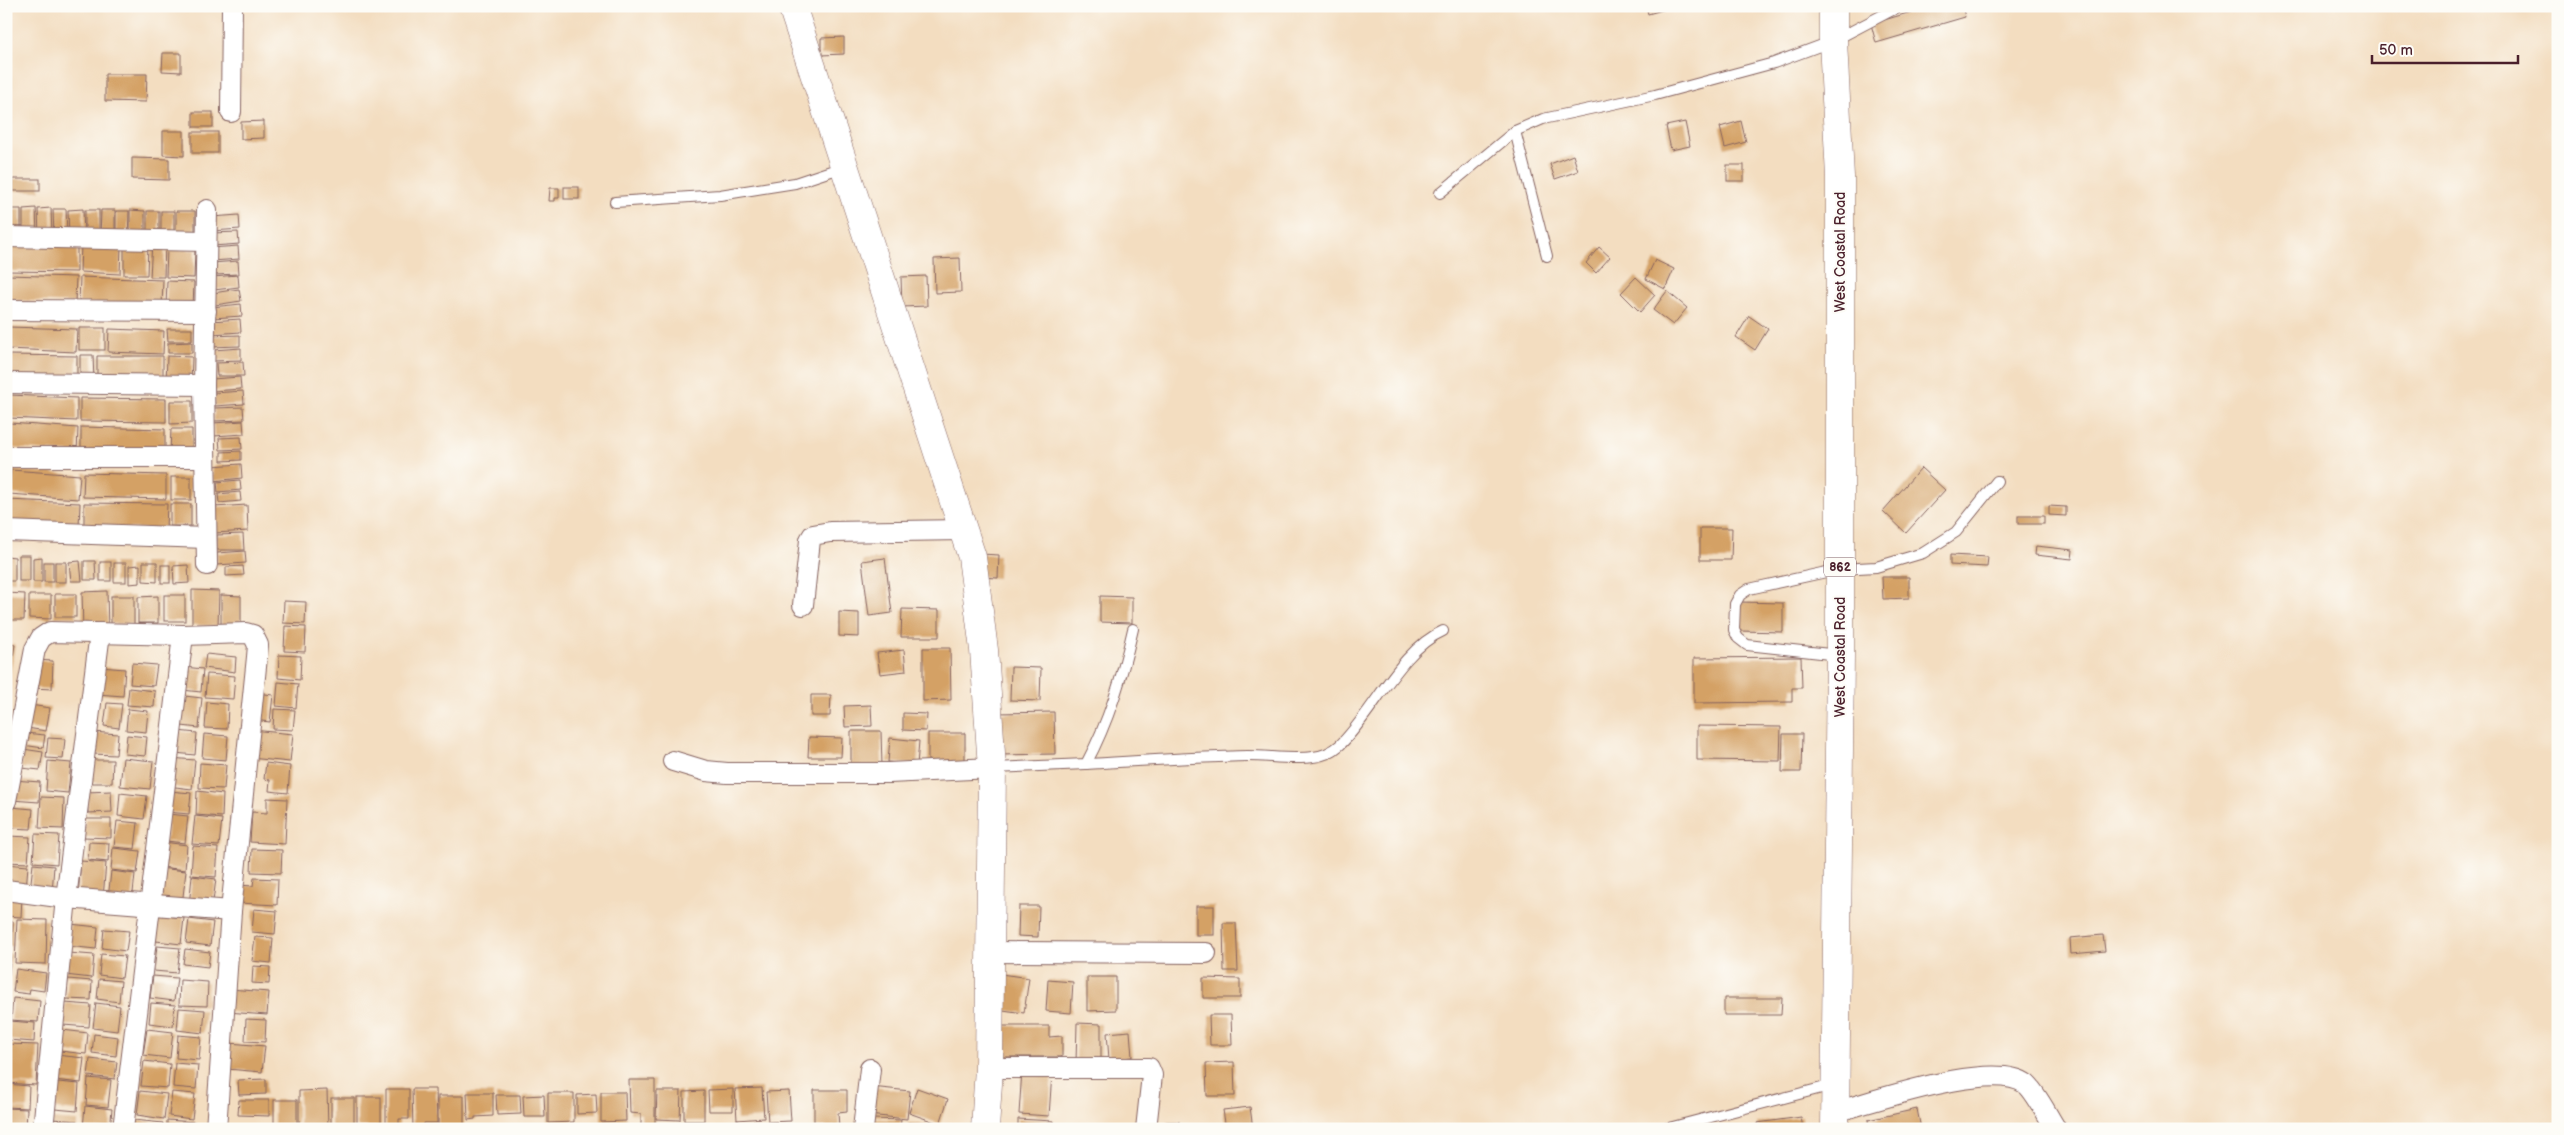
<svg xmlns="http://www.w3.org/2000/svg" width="2564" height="1135" viewBox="0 0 2564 1135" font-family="'Balsamiq Sans',sans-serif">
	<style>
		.building { fill: #d4a165 }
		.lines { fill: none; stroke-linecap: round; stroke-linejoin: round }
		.lane-casing { stroke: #85625f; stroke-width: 12 }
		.street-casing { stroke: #85625f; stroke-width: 22 }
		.secondary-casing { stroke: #85625f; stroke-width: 29 }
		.primary-casing { stroke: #85625f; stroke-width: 29 }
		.lane { stroke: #fff; stroke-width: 10 }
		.street { stroke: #fff; stroke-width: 20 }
		.secondary { stroke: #fff; stroke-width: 28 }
		.primary { stroke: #fff; stroke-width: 28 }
		.labels { text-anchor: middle; stroke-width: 4.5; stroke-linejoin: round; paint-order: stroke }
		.shield { fill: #fdfcf7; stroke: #806168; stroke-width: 1 }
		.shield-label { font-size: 12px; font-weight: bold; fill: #4a1f2b }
		.street-label { font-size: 14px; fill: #4a1f2b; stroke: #fdfcf7 }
	</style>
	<rect width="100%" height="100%" fill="#fdfcf7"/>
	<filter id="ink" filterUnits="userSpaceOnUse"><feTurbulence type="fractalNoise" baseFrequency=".02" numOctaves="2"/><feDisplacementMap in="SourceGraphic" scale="10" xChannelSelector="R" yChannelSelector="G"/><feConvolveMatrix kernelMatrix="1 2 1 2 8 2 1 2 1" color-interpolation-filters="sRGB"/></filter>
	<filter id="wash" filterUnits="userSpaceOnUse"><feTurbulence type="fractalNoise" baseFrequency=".0096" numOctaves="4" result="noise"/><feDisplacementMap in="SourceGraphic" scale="20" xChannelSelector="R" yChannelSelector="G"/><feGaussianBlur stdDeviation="1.12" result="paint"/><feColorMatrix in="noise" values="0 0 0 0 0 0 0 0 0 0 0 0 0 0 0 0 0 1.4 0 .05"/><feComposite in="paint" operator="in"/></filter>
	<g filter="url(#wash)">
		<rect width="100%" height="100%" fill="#f3ddc0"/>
		<g id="blocks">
			<!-- building -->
			<g class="building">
				<path d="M1646,6H1673V7L1648,14Z"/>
				<path d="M1931,6H1962L1965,17L1876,43L1871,24Z"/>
				<path d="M844,37V54L821,55V38Z"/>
				<path d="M163,53H181V72L162,71Z"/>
				<path d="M105,74H147L146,102L105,101Z"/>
				<rect x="193" y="112" width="20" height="15"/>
				<path d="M264,121V138L241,139V122Z"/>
				<path d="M1741,121L1746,142L1725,148L1720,127Z"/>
				<path d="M1685,122L1690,146L1671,150L1666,126Z"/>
				<path d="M163,131H184V156L163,155Z"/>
				<rect x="192" y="132" width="26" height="21"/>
				<path d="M1573,155L1578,171L1555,179L1550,164Z"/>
				<path d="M132,158L169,159V180L132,179Z"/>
				<rect x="1727" y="165" width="17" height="16"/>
				<rect x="13" y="179" width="27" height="12"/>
				<rect x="564" y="187" width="15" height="12"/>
				<path d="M550,188H559V198H555V201H549Z"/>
				<path d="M36,208L37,235H23V209Z"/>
				<path d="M51,208L52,236H39L38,209Z"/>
				<path d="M8,209H21V235H9Z"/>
				<path d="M53,209H66L67,236H54Z"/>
				<path d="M83,209L84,237L69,238L68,210Z"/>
				<rect x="85" y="210" width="14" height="28"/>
				<path d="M101,210H115V238H100Z"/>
				<path d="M130,210L145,211V239H130Z"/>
				<path d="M116,211H129L128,239L116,238Z"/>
				<rect x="147" y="211" width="12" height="28"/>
				<rect x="161" y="211" width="13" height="27"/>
				<path d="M176,211H195V237L176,238Z"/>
				<path d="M239,215L240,229L213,231L212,217Z"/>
				<path d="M238,232L239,244L213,246L212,233Z"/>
				<path d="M152,242H165L164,277H150Z"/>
				<path d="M124,244H148L147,275H124Z"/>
				<path d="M7,245H77V272L7,271Z"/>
				<path d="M81,245L121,247L120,274L80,272Z"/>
				<path d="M238,246L239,259L213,261L212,248Z"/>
				<path d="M1599,247L1610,257L1596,273L1586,263Z"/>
				<path d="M167,249L195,250L194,278L166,277Z"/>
				<path d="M960,258L961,292L935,293L934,259Z"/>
				<path d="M1655,260L1674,269L1665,289L1646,279Z"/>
				<path d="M238,261L239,274L214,275L213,263Z"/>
				<path d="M8,275L76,277L75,303L7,300Z"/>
				<path d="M238,275L239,287L214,290L213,277Z"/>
				<path d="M926,276L927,306L902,307L901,277Z"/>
				<path d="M80,277L163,280L162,306L79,303Z"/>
				<path d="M1636,277L1655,295L1640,312L1621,293Z"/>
				<path d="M167,281L194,282L193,307L166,306Z"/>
				<path d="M239,289L241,301L215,305L213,293Z"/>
				<path d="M1667,291L1687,308L1673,325L1653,310Z"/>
				<path d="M241,304L242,316L213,318L212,307Z"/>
				<path d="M1749,316L1768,329L1755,350L1736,337Z"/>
				<path d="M240,319L241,332L212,334L211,321Z"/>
				<path d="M8,327L77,329L76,352L7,349Z"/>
				<rect x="79" y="328" width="26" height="22"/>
				<path d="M109,329L164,331L163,354L108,352Z"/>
				<path d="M167,329H192V341H168Z"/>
				<path d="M240,335V346L211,347V336Z"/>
				<path d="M192,342V353H168V343Z"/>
				<path d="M241,348V360L213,361V350Z"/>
				<path d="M7,355L77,356V379H7Z"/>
				<path d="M80,355H93L94,381L80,382Z"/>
				<path d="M97,356H163V383L97,382Z"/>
				<path d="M167,356L192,357L191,384L166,383Z"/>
				<path d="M243,362L244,376H217L216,363Z"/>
				<path d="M240,377L241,389L213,391L212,379Z"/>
				<path d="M243,391L244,404L215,406L214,393Z"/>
				<path d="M9,395L77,398V421L8,418Z"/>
				<path d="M80,398L166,399V422L80,421Z"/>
				<path d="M170,401H192V423L170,424Z"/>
				<path d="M243,407L244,420L214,421V408Z"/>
				<path d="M243,421L244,434L214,436L213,423Z"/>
				<path d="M10,423L78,428L77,453L8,448Z"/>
				<path d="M81,427L165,429V453L81,451Z"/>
				<path d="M171,429H192V453H170Z"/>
				<path d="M241,437L242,449L220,450L219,438Z"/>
				<path d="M241,451V460L221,461V452Z"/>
				<path d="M241,464L242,478L213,481L212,466Z"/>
				<path d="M1921,468L1945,490L1906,533L1883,511Z"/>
				<path d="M11,470L80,475L78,499L9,494Z"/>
				<path d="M84,473L166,475V499L83,497Z"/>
				<rect x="171" y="477" width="20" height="23"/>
				<path d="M240,480L241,490L218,492L217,482Z"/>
				<path d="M240,492L241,501L219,503L218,494Z"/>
				<path d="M6,500L80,503L79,526L6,524Z"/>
				<path d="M84,503L167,504L166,529L84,528Z"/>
				<rect x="170" y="504" width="21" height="22"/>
				<path d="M247,505L248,531L215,533L214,507Z"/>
				<path d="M2049,506L2066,507V516L2049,515Z"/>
				<rect x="2018" y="516" width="26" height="8"/>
				<path d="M1700,528H1732L1731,560H1700Z"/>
				<path d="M243,534L244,550H217V535Z"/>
				<path d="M2036,546L2073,550L2072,559L2035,555Z"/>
				<path d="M245,551L246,563L217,565V553Z"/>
				<path d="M981,554L999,555L998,578L979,577Z"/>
				<rect x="19" y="555" width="11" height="26"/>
				<path d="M1950,555L1988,557L1987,567L1950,565Z"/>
				<path d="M6,556L15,557V581H6Z"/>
				<path d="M42,557V582H33V558Z"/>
				<path d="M885,558L892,613L869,616L862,561Z"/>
				<path d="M80,561L82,581H71L69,562Z"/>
				<path d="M84,561H95L96,580H84Z"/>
				<rect x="44" y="562" width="9" height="20"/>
				<rect x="55" y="562" width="11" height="20"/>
				<rect x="100" y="562" width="11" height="19"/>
				<path d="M143,562H157V582L143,581Z"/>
				<rect x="114" y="563" width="12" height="19"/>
				<path d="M140,565V583L129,584V566Z"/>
				<rect x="161" y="565" width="9" height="18"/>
				<path d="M188,565L189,583L174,584L173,566Z"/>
				<path d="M243,566L244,575L226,576V567Z"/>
				<path d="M1882,577H1909V598L1883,599Z"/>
				<path d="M192,590L219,591L218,626L192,625Z"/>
				<path d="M107,591L108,630L83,631L82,592Z"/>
				<path d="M6,593L25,594L24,620H6Z"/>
				<rect x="55" y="594" width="21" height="23"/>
				<path d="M29,595H51V619L29,618Z"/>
				<rect x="164" y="595" width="21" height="26"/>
				<path d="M221,595L241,596V628L221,627Z"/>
				<rect x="111" y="596" width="23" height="28"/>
				<path d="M158,596V623H138V597Z"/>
				<path d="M1100,596L1132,597V623L1100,622Z"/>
				<path d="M284,601L306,602L305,624L283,623Z"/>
				<path d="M1739,602L1783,603V632L1739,631Z"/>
				<path d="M902,609L939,610V637H901Z"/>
				<path d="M839,612L859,613V637L839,636Z"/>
				<path d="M285,626L306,627L305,652L284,651Z"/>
				<path d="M6,643L15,645L9,679H6Z"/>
				<path d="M923,648H950L951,700L923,701Z"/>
				<path d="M904,650L906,671L880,674L877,653Z"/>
				<path d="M206,654L236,657L235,672L204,668Z"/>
				<path d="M279,655L301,656L300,680L278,678Z"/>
				<path d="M1801,657L1802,688H1792V702L1694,703V658Z"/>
				<path d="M34,660L53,661L52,689L32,688Z"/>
				<path d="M132,663L157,665L154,686L130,684Z"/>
				<path d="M100,667L125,669L123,696L97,694Z"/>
				<path d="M184,667L203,669L201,692L182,690Z"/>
				<path d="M1011,667L1041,668L1040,701L1010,700Z"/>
				<path d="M207,674L235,676L233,699L205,697Z"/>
				<path d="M278,682L298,684L296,708L276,706Z"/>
				<path d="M129,688L155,691L154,707L127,705Z"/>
				<path d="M257,693L273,695L270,722L254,720Z"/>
				<path d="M176,695L202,698L199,728L173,725Z"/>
				<path d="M811,695H831L830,716H811Z"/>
				<path d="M207,702L228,704L227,729L205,728Z"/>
				<path d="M107,703L122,704L119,728L104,726Z"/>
				<path d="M30,705L50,708L46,731L27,728Z"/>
				<path d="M871,705L872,726L845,727L844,706Z"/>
				<path d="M128,709L148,711L146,732L126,730Z"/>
				<path d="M274,709L295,710L293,730L273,729Z"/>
				<path d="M1054,712L1055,754L998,755L997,713Z"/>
				<path d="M903,713L927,714L926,731L903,730Z"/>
				<path d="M1697,726L1781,727L1780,761L1697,760Z"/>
				<path d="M252,730L293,734L290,762L250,758Z"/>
				<path d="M177,731L197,733L195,755L175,753Z"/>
				<path d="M851,731H881L882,766L851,767Z"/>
				<path d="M93,732L118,734L116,755L92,754Z"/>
				<path d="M25,733L45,735L43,748L23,745Z"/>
				<rect x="928" y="733" width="37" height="31"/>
				<path d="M204,734L228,736L226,760L202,758Z"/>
				<path d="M1783,734H1802L1801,772H1782Z"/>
				<path d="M127,735L147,737L145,756L125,754Z"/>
				<path d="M809,737L842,738L841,757H808Z"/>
				<path d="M48,738L65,739L63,759L46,758Z"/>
				<path d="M890,738L919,741L917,765L888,762Z"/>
				<path d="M23,749L43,752L40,770L21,768Z"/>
				<path d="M123,758L153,761L150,789L120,786Z"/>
				<path d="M170,758L195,760L192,789L167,786Z"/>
				<path d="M91,760H113L112,783H90Z"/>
				<path d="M48,761L71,763L68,793L46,791Z"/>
				<path d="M200,763L226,765L224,789L199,788Z"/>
				<path d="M266,763L290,766L288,793L269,791L270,780L264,779Z"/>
				<path d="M13,780L40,782L39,802L11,800Z"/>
				<path d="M111,791L112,812L88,813L87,792Z"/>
				<path d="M169,791L191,793L189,814L167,812Z"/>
				<path d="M197,791L223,794L222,817L196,815Z"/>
				<path d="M120,793L147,796L144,819L118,816Z"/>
				<path d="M41,797L64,798L63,829L39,828Z"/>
				<path d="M267,798L287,799L285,844L250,842L252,812L267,813Z"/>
				<path d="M11,807L33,809L31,829L9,828Z"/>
				<path d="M168,814L188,816L185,843L166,841Z"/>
				<path d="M195,816L222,819L219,846L192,844Z"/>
				<path d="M85,819H111V838L84,837Z"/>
				<path d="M117,821L138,823L135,849L114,847Z"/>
				<path d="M35,834L59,835L57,864L33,862Z"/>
				<path d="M8,836L30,837L28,863L6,862Z"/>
				<path d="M89,842L109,843L108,862L88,860Z"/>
				<path d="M163,842L187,845L185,870L161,867Z"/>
				<path d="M193,846L218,848L216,877L191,875Z"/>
				<path d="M113,848L140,851L137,873L111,870Z"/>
				<path d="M252,849L282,850L281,873L251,872Z"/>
				<path d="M81,861L106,863L103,898L78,896Z"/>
				<path d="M6,864L28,866L26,889L6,887Z"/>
				<path d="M33,864L54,866L52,893L30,891Z"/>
				<path d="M159,868L186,871L182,905L155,902Z"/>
				<path d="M111,871L135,874L132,902L108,900Z"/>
				<path d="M192,876L216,879L212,909L189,906Z"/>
				<path d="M254,878L278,879L277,905L238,903V885L253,886Z"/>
				<path d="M6,896H22L21,917L6,916Z"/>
				<path d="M1019,906H1039L1038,937L1018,936Z"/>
				<rect x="1196" y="906" width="18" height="29"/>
				<path d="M254,909L277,911L275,934L252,932Z"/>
				<path d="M158,915L184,918L181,944L156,941Z"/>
				<path d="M17,919L47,920L46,964L15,963Z"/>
				<path d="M189,919L213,922L210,946L186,943Z"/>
				<path d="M6,921H13L12,946H6Z"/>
				<path d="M1223,923H1236L1238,971H1224Z"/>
				<path d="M70,924L98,927L96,949L67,946Z"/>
				<path d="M104,929L129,931L126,951L102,948Z"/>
				<path d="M2103,935L2105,951L2071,954L2070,938Z"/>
				<path d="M255,937L273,938L271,963L252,961Z"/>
				<path d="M157,946L180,948L177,973L154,971Z"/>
				<path d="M185,949L210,952L208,967L183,964Z"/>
				<path d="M6,953L11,954L8,981H6Z"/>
				<path d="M68,953L94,955L92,978L65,975Z"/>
				<path d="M101,954L125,956L122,978L99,975Z"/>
				<path d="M253,966L270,967L269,984L252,983Z"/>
				<path d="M16,969L46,973L44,991L30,989L29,994L13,992Z"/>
				<path d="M1001,974L1029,978L1024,1013L996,1009Z"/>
				<path d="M153,976L177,978L174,1001L150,998Z"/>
				<path d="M1087,977H1116V1010L1087,1011Z"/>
				<path d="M1203,978L1240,979V998H1203Z"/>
				<path d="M68,979L92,981L91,1000L66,999Z"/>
				<path d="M99,979L121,981L119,1002L97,999Z"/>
				<path d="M180,980L208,982L207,1006L179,1005Z"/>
				<path d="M1048,980L1073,982L1071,1013L1046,1011Z"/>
				<path d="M229,989L269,992L267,1015L227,1012Z"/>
				<path d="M13,998L40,1001L38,1022L11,1020Z"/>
				<path d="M1724,998H1782L1781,1015H1724Z"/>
				<path d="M65,1003L91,1005L89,1027L63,1025Z"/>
				<path d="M96,1003L120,1006L117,1031L93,1028Z"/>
				<path d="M151,1003L175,1005L173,1026L149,1023Z"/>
				<path d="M179,1008L205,1010L203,1033L177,1030Z"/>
				<path d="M1209,1015H1231L1232,1045H1210Z"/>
				<path d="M246,1019L266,1020L265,1042L245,1041Z"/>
				<path d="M10,1021L35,1023L34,1042L8,1040Z"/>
				<path d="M1077,1023L1101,1024V1064L1076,1063Z"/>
				<path d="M999,1026H1049V1037L1062,1036V1057H1000Z"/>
				<path d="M147,1029L173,1032L170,1058L143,1055Z"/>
				<path d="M62,1030L88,1033L86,1054L60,1051Z"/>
				<path d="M1130,1031L1132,1057L1109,1059L1107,1033Z"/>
				<path d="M94,1034L118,1037L116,1056L92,1053Z"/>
				<path d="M178,1035L201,1037L199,1060L176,1058Z"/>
				<path d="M229,1043L265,1046L262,1072L227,1069Z"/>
				<path d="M7,1044L38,1045L36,1085L6,1083Z"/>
				<path d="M56,1055L84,1058L81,1083L54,1080Z"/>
				<path d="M90,1059L117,1062L115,1079L88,1076Z"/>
				<path d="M144,1061L170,1064L168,1088L141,1086Z"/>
				<path d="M1234,1062L1235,1096H1207L1206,1063Z"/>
				<path d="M175,1063L198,1065L196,1089L173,1087Z"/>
				<path d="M1022,1070L1052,1073L1049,1116L1019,1114Z"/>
				<path d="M88,1078L111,1080L108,1107L86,1105Z"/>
				<path d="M266,1079V1094L239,1095L238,1080Z"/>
				<path d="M629,1080H655V1129H641V1114L630,1113Z"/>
				<path d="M58,1082L79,1084L77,1111L55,1109Z"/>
				<path d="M6,1084L29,1086L28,1108L6,1107Z"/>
				<path d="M871,1087L910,1091L907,1119L868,1115Z"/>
				<path d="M762,1088L764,1118L737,1120L735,1089Z"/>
				<path d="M917,1088L948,1099L940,1124L909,1113Z"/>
				<path d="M386,1089H409V1119H399V1129H386Z"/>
				<path d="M412,1089H436L437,1123H424V1129H413Z"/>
				<path d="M733,1089V1111H709L708,1090Z"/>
				<path d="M327,1090L328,1128L299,1129V1091Z"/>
				<path d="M814,1090H847V1112L838,1113L839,1127H814Z"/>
				<path d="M140,1091L167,1094L164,1119L137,1115Z"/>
				<path d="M657,1091H681L680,1120L656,1119Z"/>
				<path d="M704,1091V1121H684V1092Z"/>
				<path d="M789,1091L791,1121L768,1122L766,1092Z"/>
				<path d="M172,1092L195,1094L192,1119L169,1116Z"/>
				<path d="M601,1092H625L626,1121L601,1122Z"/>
				<path d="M467,1093H493V1116L475,1117V1119L468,1120Z"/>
				<path d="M548,1093H574V1122L548,1123Z"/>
				<path d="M596,1094L597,1113L577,1114V1095Z"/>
				<path d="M496,1095H520L521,1114L497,1115Z"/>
				<path d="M544,1095L545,1117H524L523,1096Z"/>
				<rect x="438" y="1096" width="26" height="33"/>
				<rect x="357" y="1097" width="24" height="30"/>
				<rect x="331" y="1098" width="23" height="31"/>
				<path d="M239,1100H269V1116L238,1115Z"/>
				<rect x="274" y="1100" width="23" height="24"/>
				<path d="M85,1106L112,1109L110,1129L83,1128Z"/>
				<path d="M1250,1107L1253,1129H1226L1223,1110Z"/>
				<path d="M6,1108L27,1109L26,1129H6Z"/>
				<path d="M1917,1109L1921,1129H1869L1868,1120Z"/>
				<path d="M1801,1117L1803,1129H1758L1757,1123Z"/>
				<path d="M52,1119L77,1121V1129H52Z"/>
				<path d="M874,1119L901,1120L900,1129H873Z"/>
				<path d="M1018,1119L1053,1121V1129H1018Z"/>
				<path d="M134,1120L163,1123L162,1129H133Z"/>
				<path d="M167,1120L195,1122V1129H167Z"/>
				<rect x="1167" y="1122" width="12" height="7"/>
				<path d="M908,1123L928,1124V1129H908Z"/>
			</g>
		</g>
	</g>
	<g filter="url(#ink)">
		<use href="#blocks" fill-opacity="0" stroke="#85625f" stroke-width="1"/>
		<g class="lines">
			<!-- lane casing -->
			<g class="lane-casing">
				<g id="lane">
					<path d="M1515,131L1547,256"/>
					<path d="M1440,193L1515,131L1543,119L1655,95L1774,63L1833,41L1900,6"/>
					<path d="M615,202L720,195L795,183L843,167"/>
					<path d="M1839,655L1747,645L1738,638L1734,630L1735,604L1740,595L1749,589L1840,569L1876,567L1923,553L1956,532L1997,481"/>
					<path d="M1086,764C1140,761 1194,757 1248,756C1269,756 1292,760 1313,757C1323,756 1332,752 1340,745C1373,713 1401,649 1443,631"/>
					<path d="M993,768L1086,764C1109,721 1122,677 1133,629"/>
					<path d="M1665,1129L1833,1085"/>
				</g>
			</g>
			<!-- street casing -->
			<g class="street-casing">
				<g id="street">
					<path d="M231,112L232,6"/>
					<path d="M207,210L204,385L207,565"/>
					<path d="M6,237L206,241"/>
					<path d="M6,310L206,311"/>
					<path d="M6,383L204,385"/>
					<path d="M6,457H205"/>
					<path d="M6,531L206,538"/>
					<path d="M803,605L810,540L813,535L830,532L964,530"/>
					<path d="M673,761L706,771L727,773H889L992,768"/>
					<path d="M6,801L35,649L41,638L50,632L183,635L246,633L253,635L258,645L257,657L231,911L216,1129"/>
					<path d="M6,890L66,898L231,911"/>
					<path d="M990,952L1206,953"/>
					<path d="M989,1068H1149L1152,1075L1146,1129"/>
					<path d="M1835,1112C1873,1102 1994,1059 2026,1084C2036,1092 2048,1117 2056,1129"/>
					<path d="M43,1129L66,898L100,633"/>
					<path d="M123,1129L183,635"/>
					<path d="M863,1129L870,1069"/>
				</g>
			</g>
			<!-- secondary casing -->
			<g class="secondary-casing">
				<path id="secondary" d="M792,6L972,557L984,650L992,768L989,1068L985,1129"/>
			</g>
			<!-- primary casing -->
			<g class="primary-casing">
				<path id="primary" d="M1833,6V41L1840,177V655L1835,1129"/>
			</g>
			<!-- lane -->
			<use href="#lane" class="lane"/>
			<!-- street -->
			<use href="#street" class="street"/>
			<!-- secondary -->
			<use href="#secondary" class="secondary"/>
			<!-- primary -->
			<use href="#primary" class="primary"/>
		</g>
	</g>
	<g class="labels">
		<!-- shield labels -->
		<rect class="shield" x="1824" y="557.5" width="32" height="19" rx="4"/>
		<g class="shield-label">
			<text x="1840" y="571">862</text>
		</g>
		<!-- street labels -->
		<g class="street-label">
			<text transform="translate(1840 252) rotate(-90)" y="5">West Coastal Road</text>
			<text transform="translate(1840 657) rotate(-90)" y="5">West Coastal Road</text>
		</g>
	</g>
	<!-- margin -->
	<rect width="2564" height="1135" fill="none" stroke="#fdfcf7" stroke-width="25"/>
	<!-- scale -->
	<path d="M2372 55v8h146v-8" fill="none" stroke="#4a1f2b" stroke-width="2.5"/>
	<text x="2379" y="55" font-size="15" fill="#4a1f2b" stroke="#fdfcf7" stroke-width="4" paint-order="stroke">50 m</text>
</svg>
